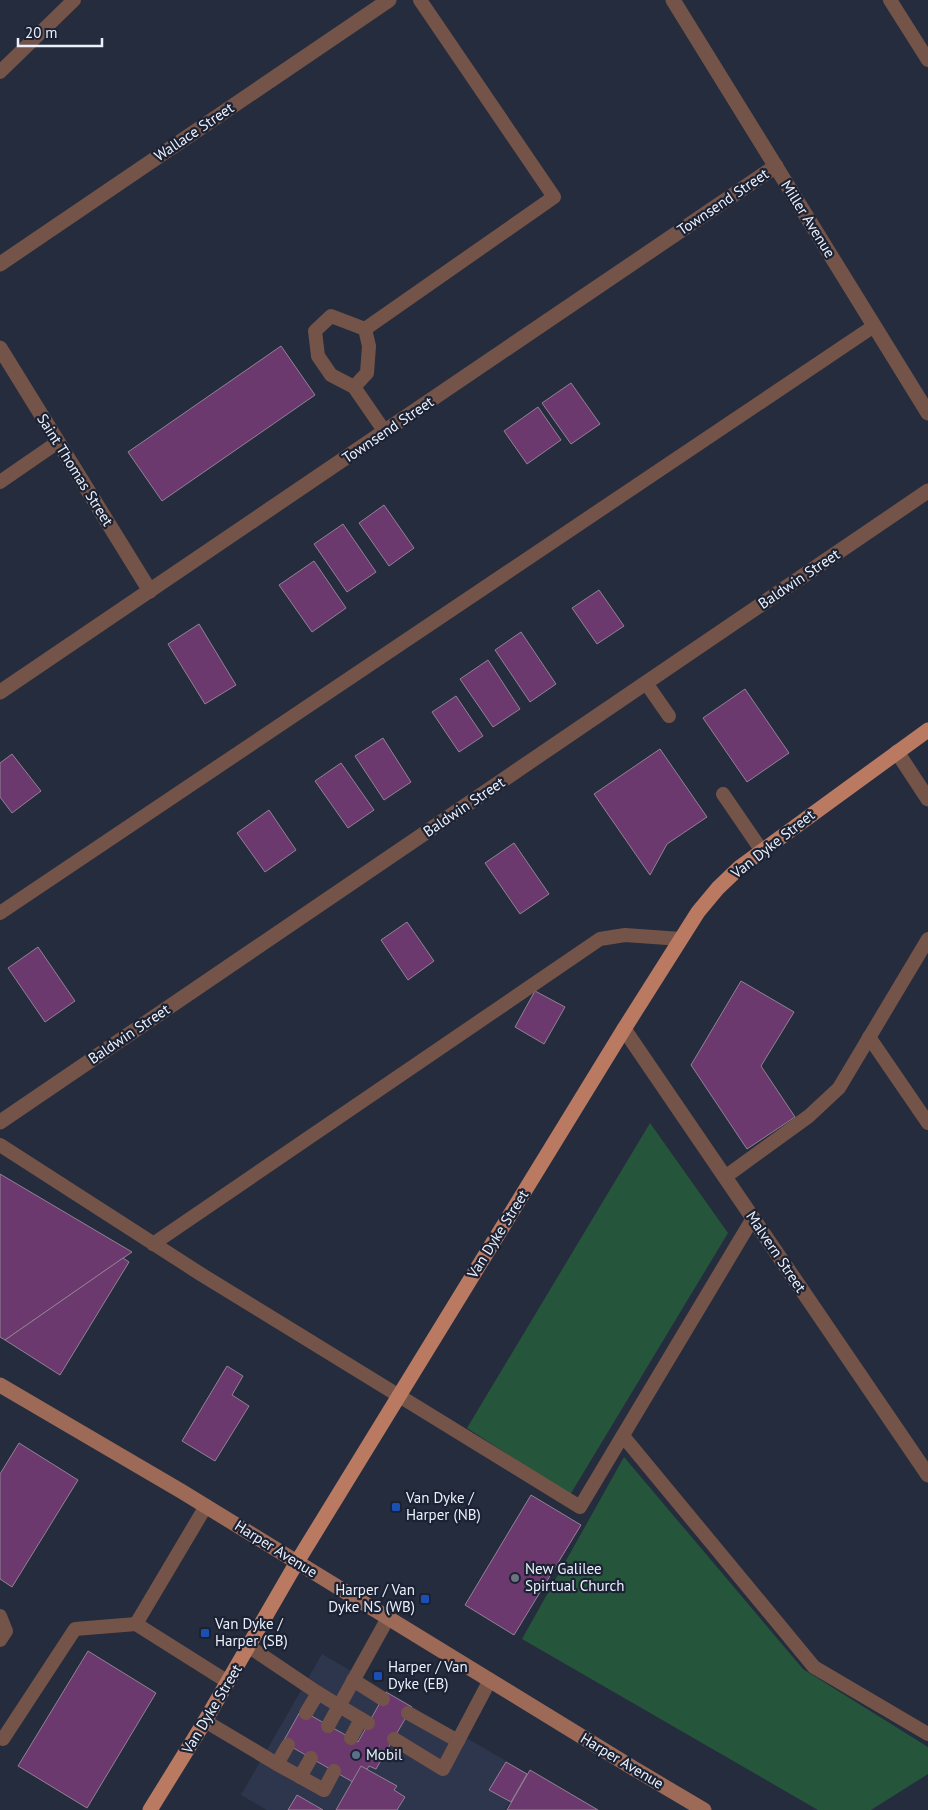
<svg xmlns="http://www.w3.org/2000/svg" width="928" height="1810" viewBox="0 0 928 1810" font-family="'PT Sans',sans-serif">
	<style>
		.built { fill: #2d364d }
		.green { fill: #25553b }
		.building { fill: #6c396f; stroke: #928193 }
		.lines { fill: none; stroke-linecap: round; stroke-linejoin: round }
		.lane { stroke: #745448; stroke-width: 14 }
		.street { stroke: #745448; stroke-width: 15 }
		.secondary { stroke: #9c6a56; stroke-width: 15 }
		.primary { stroke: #ba7a61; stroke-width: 15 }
		.transit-dot { fill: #1a4fb4; stroke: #1b2233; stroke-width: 2 }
		.worship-dot { fill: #6b7280; stroke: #1b2233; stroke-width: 2 }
		.service-dot { fill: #5c6f8a; stroke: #1b2233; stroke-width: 2 }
		.labels { text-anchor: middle; stroke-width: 4.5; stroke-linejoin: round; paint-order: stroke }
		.street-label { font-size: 15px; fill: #ebf0fc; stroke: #1b2233 }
		.poi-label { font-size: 15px; fill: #ebf0fc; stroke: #1b2233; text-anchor: start }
	</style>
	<rect width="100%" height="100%" fill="#252c3d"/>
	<!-- built -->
	<path class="built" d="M322,1654L527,1773L505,1810H267L241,1795Z"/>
	<!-- green -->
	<g class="green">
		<path d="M650,1123L728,1233L570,1495L467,1428Z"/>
		<path d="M624,1457L803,1669L928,1747V1774L871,1810H818L522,1639Z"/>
	</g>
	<!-- building -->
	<g class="building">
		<path d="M281,346L315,395L162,501L128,452Z"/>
		<path d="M571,383L600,424L571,444L542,403Z"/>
		<path d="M538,407L561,440L527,464L504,431Z"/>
		<path d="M384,505L414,548L389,566L359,523Z"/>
		<path d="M343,524L376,572L347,592L314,544Z"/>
		<path d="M314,561L346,608L312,632L279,585Z"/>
		<path d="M599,590L624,626L597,644L572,608Z"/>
		<path d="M199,624L236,685L205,704L168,644Z"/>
		<path d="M521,632L556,684L530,702L495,650Z"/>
		<path d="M488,660L520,709L493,727L460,679Z"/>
		<path d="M745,689L789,753L747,782L703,718Z"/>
		<path d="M456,696L483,736L459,752L432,712Z"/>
		<path d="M383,738L411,782L384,800L355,756Z"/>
		<path d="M660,749L707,817L667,844L650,875L594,794Z"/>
		<path d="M12,754L41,791L12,813L0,797V763Z"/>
		<path d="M341,763L374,810L348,828L315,781Z"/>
		<path d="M269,810L296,850L265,872L237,833Z"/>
		<path d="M514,843L549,894L520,914L485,863Z"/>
		<path d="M407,922L434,961L408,980L381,940Z"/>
		<path d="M38,947L75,1001L45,1022L8,968Z"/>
		<path d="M741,981L794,1012L761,1066L795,1117L747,1149L691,1065Z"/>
		<path d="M535,991L565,1007L544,1044L515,1027Z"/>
		<path d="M0,1174L132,1252L5,1340L0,1337Z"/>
		<path d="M123,1258L129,1262L60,1375L5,1340Z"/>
		<path d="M227,1366L243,1376L232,1395L249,1406L215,1461L182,1441Z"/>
		<path d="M19,1443L78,1480L12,1587L0,1579V1474Z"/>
		<path d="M531,1495L581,1525L514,1635L465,1605Z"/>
		<path d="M88,1651L156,1693L87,1808L18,1766Z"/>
		<path d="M386,1692L412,1707L376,1769L369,1766L358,1785L283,1742L301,1710L358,1742Z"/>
		<path d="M506,1762L527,1774L511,1802L489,1790Z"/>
		<path d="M361,1766L397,1786L394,1790L405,1797L397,1810H336Z"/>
		<path d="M530,1770L598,1810H507Z"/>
		<path d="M297,1795L323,1810H288Z"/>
	</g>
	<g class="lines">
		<!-- lane -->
		<g class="lane">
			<path d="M890,0L928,60"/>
			<path d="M0,72L74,0"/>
			<path d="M365,329L554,197L420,0"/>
			<path d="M354,387L331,375L318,356L315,331L331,316L365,329L369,346L367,373L354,387L385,432"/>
			<path d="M0,482L58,442"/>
			<path d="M646,683L669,716"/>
			<path d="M723,794L762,851"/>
			<path d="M0,913L874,326"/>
			<path d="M869,1037L928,1123"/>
			<path d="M0,1145L199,1273L580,1507L753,1218"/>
			<path d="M725,1177L809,1116L839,1088L928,939"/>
			<path d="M153,1244L600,939L625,935L681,939"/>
			<path d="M623,1436L814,1667L928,1734"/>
			<path d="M206,1506L136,1624L228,1682"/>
			<path d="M0,1616L6,1631L0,1640"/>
			<path d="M248,1646L318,1693"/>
			<path d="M353,1680L383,1699"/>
			<path d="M306,1713L318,1693L361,1719"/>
			<path d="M408,1713L458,1741"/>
			<path d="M205,1721L277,1764L324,1790L334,1771"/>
			<path d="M328,1726L388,1618"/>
			<path d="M351,1738L361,1719L368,1723"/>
			<path d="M3,1739L75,1629L136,1624"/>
			<path d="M394,1739L443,1769L490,1680"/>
			<path d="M277,1764L288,1745"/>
			<path d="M300,1777L311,1758"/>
		</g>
		<!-- street -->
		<g class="street">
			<path d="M673,0L928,413"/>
			<path d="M0,264L389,0"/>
			<path d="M0,348L150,591"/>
			<path d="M0,692L776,166"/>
			<path d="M897,752L928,799"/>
			<path d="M624,1029L928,1475"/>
			<path d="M0,1122L928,491"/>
		</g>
		<!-- secondary -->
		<path class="secondary" d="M0,1385L181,1491L633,1768L704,1810"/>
		<!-- primary -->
		<path class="primary" d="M150,1810L205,1721L297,1562L624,1029L698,912L718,888L740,867L928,730"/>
	</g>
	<!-- markers -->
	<g class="transit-dot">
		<rect x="391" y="1502" width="10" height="10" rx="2.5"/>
		<rect x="420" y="1594" width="10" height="10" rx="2.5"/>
		<rect x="200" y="1628" width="10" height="10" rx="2.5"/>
		<rect x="373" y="1671" width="10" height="10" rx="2.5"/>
	</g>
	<circle class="worship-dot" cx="515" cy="1578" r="5"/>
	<circle class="service-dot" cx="356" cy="1755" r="5"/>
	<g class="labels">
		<!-- street labels -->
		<g class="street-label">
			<text transform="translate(194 132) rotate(-34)" y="5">Wallace Street</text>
			<text transform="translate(723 202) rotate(-34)" y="5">Townsend Street</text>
			<text transform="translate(808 219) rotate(58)" y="5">Miller Avenue</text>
			<text transform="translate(388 430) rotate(-34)" y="5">Townsend Street</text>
			<text transform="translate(75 470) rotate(58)" y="5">Saint Thomas Street</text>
			<text transform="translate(799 579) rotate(-34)" y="5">Baldwin Street</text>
			<text transform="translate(464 807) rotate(-34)" y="5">Baldwin Street</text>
			<text transform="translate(773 844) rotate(-38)" y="5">Van Dyke Street</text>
			<text transform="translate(129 1034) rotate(-34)" y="5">Baldwin Street</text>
			<text transform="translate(498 1234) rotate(-58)" y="5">Van Dyke Street</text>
			<text transform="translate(776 1252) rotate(56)" y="5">Malvern Street</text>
			<text transform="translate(276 1549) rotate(32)" y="5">Harper Avenue</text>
			<text transform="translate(212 1709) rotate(-59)" y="5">Van Dyke Street</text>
			<text transform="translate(622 1761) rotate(31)" y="5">Harper Avenue</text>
		</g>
		<!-- poi labels -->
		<g class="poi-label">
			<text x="406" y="1503">Van Dyke /<tspan x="406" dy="17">Harper (NB)</tspan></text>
			<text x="525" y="1574">New Galilee<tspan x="525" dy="17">Spirtual Church</tspan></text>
			<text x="415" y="1595" text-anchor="end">Harper / Van<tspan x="415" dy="17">Dyke NS (WB)</tspan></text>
			<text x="215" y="1629">Van Dyke /<tspan x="215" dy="17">Harper (SB)</tspan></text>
			<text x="388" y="1672">Harper / Van<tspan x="388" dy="17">Dyke (EB)</tspan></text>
			<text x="366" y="1760">Mobil</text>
		</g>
	</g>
	<!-- scale -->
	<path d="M18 38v8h84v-8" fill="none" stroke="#ebf0fc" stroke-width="2.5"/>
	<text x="25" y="38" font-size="15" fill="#ebf0fc" stroke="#1b2233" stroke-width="4" paint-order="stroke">20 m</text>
</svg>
